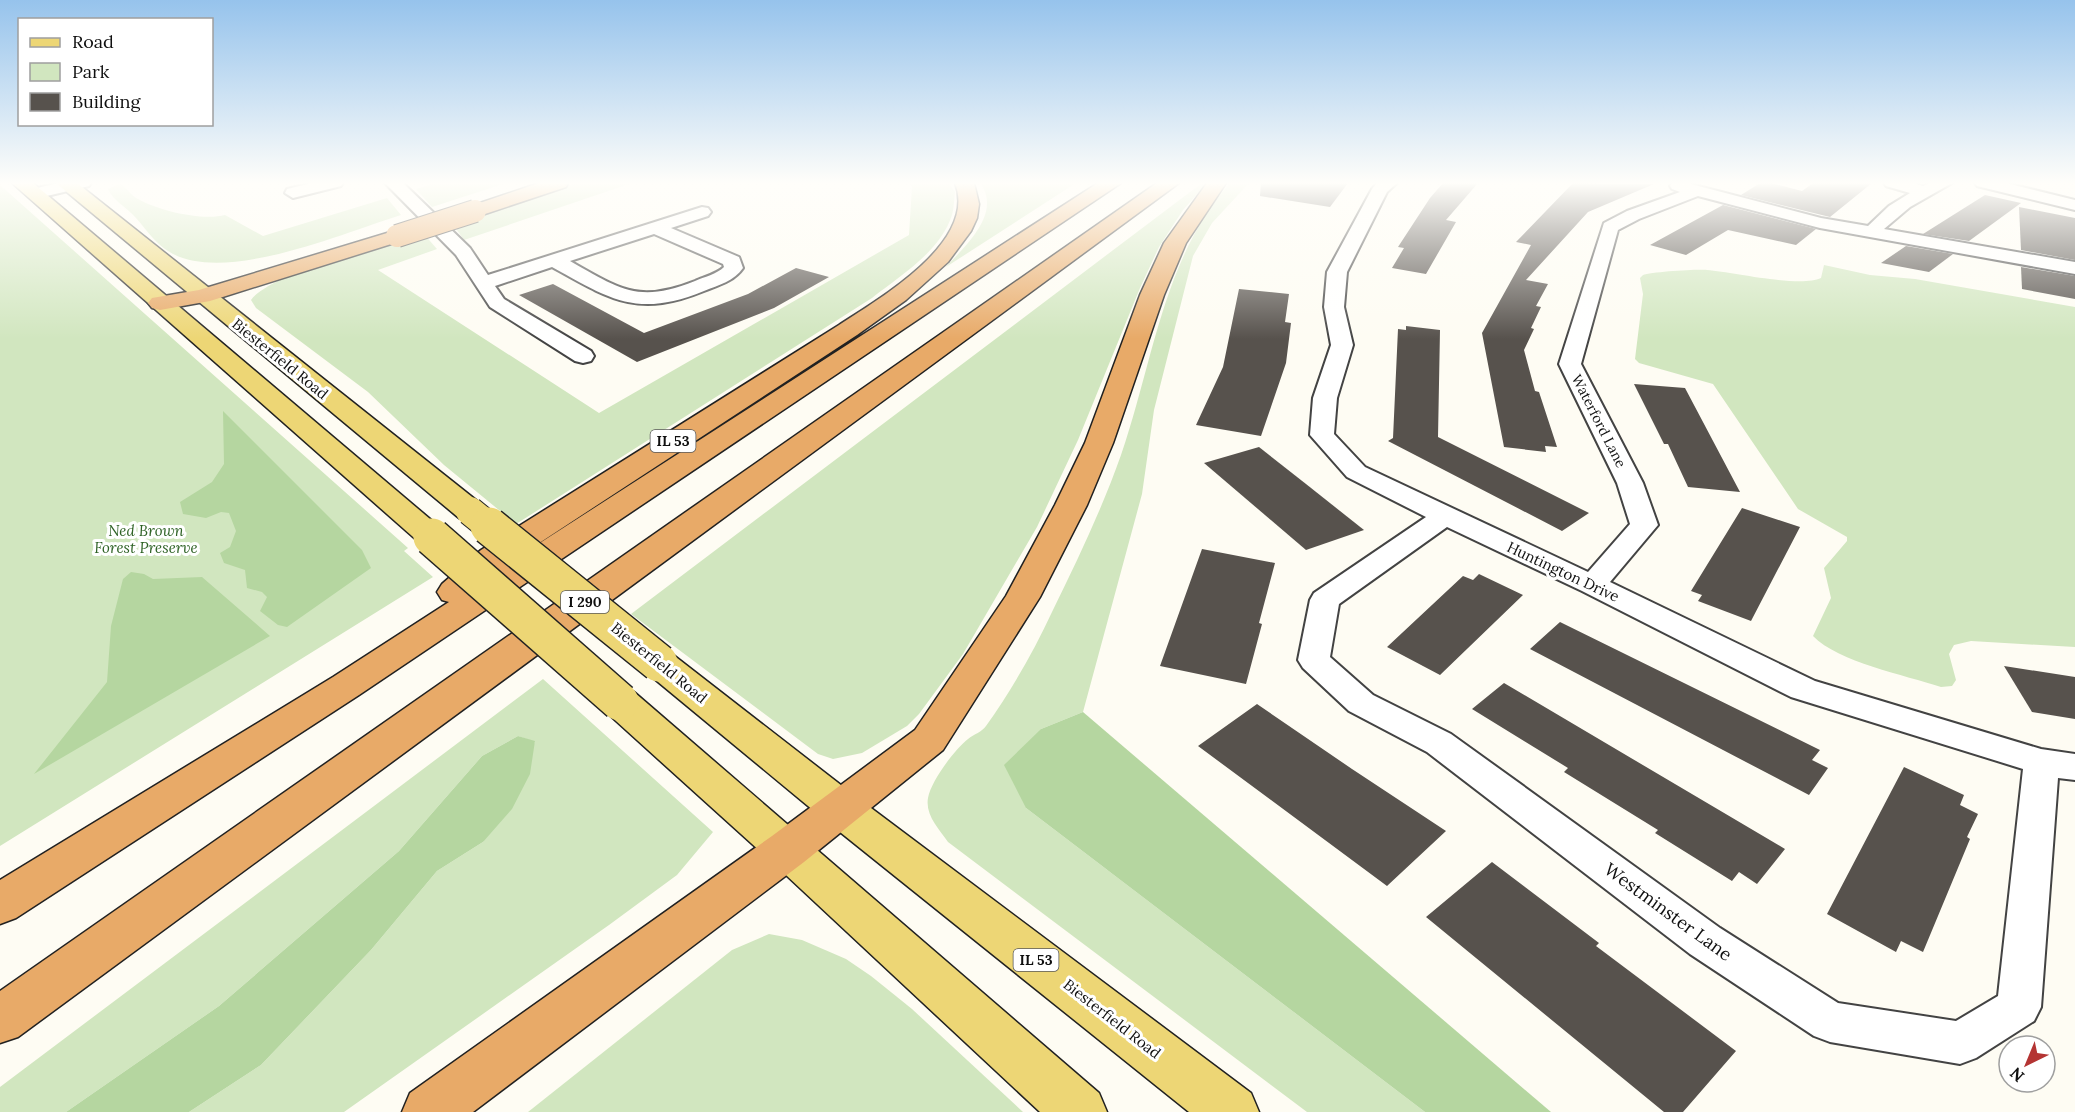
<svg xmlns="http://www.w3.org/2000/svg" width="2075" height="1112" viewBox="0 0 2075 1112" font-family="Lora,serif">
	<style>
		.green { fill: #d1e6bf }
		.forest { fill: #b5d6a0 }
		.building { fill: #57524d }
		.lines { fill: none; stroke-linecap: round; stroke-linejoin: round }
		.minor-casing { stroke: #434343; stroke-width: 4 }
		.major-casing { stroke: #212121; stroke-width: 3 }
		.highway-casing { stroke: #212121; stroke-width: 3 }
		.minor { fill: #fff; fill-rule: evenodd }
		.major { fill: #edd675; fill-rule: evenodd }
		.highway { fill: #e8aa68; fill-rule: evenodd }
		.major-bridge-far1-casing { stroke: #212121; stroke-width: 30; stroke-linecap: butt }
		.major-bridge-casing { stroke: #212121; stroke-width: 40; stroke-linecap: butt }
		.highway-bridge-casing { stroke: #212121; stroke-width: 24; stroke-linecap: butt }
		.major-bridge-far1 { stroke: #edd675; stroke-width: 28 }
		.major-bridge { stroke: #edd675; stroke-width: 37 }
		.highway-bridge { stroke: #e8aa68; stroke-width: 22 }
		.labels { text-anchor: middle; stroke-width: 6; stroke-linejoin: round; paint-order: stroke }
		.far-street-label { font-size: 14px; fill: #101010; stroke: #fff }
		.shield { fill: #fff; stroke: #585858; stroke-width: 1.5 }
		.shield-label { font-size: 14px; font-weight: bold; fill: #101010 }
		.street-label { font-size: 15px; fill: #101010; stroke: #fff }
		.park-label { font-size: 15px; font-style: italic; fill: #2e6225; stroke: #fff }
		.near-street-label { font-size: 18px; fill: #101010; stroke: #fff }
	</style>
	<rect width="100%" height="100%" fill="#fefcf3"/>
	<!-- green -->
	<g class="green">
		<path d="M121,183C126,188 132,196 138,199C159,211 203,221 225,215L263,236L387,198L401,215C343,233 222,286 168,251C155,243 146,229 136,218C128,208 113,201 108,189Z"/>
		<path d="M436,183H506L432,207L416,189Z"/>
		<path d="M576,183H632L464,240L452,223Z"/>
		<path d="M909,183H949L955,192C954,199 954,208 952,215C940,252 901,275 872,298L516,524L444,465L368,392L256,308L251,300C268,274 388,244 423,233L437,249L378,270L599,413L909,235L912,187Z"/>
		<path d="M980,183H1076L946,267C964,247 1003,213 980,183Z"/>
		<path d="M1202,183H1207L1183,210L1159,247L1140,288L1078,440L1037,527L963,654L919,714L907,726L862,753L833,759L818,754L631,614Z"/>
		<path d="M1230,183H1249L1212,223L1193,256L1154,410L1142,494L1083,712L1041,729L1026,808L1425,1112H1307L948,842C939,829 925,815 928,798C931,781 955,749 968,739C974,734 982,732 986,726C1011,691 1034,651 1052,612C1077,561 1102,509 1121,455C1153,363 1163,258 1230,183Z"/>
		<path d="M0,185L408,548L404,551L433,577L0,846Z"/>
		<path d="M1824,265L1870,275L1915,279L2075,307V647L1971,641L1954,645L1949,654L1956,680L1952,686L1941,687C1905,675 1838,662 1813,636L1831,598L1824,568L1847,541V537L1798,509L1713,384L1639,363L1635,359L1643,294L1640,278L1643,275C1651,272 1697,269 1707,270C1733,272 1800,288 1821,278Z"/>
		<path d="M543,679L713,832L677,875L609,925L344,1112H189L261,1065L371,950L437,871L483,842L535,742L518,736L482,756L399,851L219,1006L66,1112H0V1087Z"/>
		<path d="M769,934L802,940L846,959L871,976L912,1009L1023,1112H528L732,950Z"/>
	</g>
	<!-- forest -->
	<g class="forest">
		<path d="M223,411L362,550L371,568L287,627L278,625L260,611L267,597L262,592L247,588L245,570L224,563L220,553L230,547L236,531L229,513L221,512L206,518L183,514L180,502L212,482L224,464Z"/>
		<path d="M131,572L144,574L153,579L202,577L270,636L34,774L107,682L111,626L123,579Z"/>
		<path d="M1083,712L1551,1112H1425L1026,808L1004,765L1041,729Z"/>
		<path d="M518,736L535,741L530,774L512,809L483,842L437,871L371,950L261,1065L189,1112H66L219,1006L399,851L482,756Z"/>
	</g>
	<!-- building -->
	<g class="building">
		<path d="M1261,183H1348L1330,207L1260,196Z"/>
		<path d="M1443,183H1478L1446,220L1456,222L1426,274L1392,268L1404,248L1398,247L1430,198Z"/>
		<path d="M1573,183L1654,184L1588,212L1526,280L1548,284L1536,306L1541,307L1531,328L1534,329L1524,350L1535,391L1539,392L1557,447L1545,446L1546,452L1504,447L1482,333L1531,245L1516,242Z"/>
		<path d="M1760,183H1771L1802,191L1813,183H1872L1830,217L1741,195Z"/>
		<path d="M1985,195L2021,203L1969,241L1923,234Z"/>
		<path d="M1723,205L1816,229L1796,245L1728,230L1686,255L1650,245Z"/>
		<path d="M2019,207L2075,218V260L2021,250Z"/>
		<path d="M1906,246L1953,254L1929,272L1881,263Z"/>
		<path d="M2021,267L2075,276V299L2022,289Z"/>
		<path d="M796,268L829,277L774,308L637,362L519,295L553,284L644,333L748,294Z"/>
		<path d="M1239,289L1289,294L1285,322L1291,323L1286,363L1261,436L1196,425L1223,367Z"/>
		<path d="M1406,326L1440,330L1438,437L1589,513L1562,531L1388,441L1393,438L1398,329L1406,330Z"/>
		<path d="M1634,384L1685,388L1740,492L1688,487L1668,444H1664Z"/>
		<path d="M1259,447L1306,484L1364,530L1306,550L1204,463Z"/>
		<path d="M1742,508L1800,527L1751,621L1698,601L1702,595L1691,591Z"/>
		<path d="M1202,549L1275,563L1259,623L1262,624L1246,684L1160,666Z"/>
		<path d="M1479,574L1523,595L1440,675L1387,647L1463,576L1473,580Z"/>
		<path d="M1560,622L1820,750L1812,760L1828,768L1809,795L1530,649Z"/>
		<path d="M2004,666L2075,677V719L2032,712Z"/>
		<path d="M1504,683L1785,849L1757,884L1739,872L1732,881L1655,833L1658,830L1564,772L1568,768L1472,709Z"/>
		<path d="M1257,704L1352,769L1446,831L1387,886L1198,746Z"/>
		<path d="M1904,767L1964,795L1960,805L1978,814L1967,837L1970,839L1923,952L1901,941L1896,952L1827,914Z"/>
		<path d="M1492,862L1599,943L1596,946L1736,1051L1683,1112H1664L1426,917Z"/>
	</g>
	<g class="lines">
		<!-- minor casing -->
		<g class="minor-casing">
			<g id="minor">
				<path d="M59,183H91L89,186L34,199L26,194L28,190Z"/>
				<path d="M312,183H343L341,186L293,198L285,193L287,189Z"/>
				<path d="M385,183H403L470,248L488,275L702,207L708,208L711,212L708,216L671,228L739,257L743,268C734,281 719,285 704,291C638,318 611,300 552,267L495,286L504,299L591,351L594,356L591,361L583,363L575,361L490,307L456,255ZM654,234L723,264L724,267C717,274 704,277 695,281C638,304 620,289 570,261Z"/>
				<path d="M1377,183H1397L1387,192L1347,272L1344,307L1353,345L1337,398L1334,434L1365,467L1588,572L1630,524L1617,483L1559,364L1604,223L1627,211L1680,192L1672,189L1670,186L1672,183H1687L1821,218L1868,226L1889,206L1910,193L1886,186L1884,183H1913L1923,186L1929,183H1952L1910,207L1884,229L2075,262V274L1820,228L1698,196L1639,219L1618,230L1581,364L1643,483L1658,525L1610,582L1815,681L2041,749L2075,754V780L2058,778L2041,1007L2034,1021L1976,1058L1960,1064L1830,1042L1814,1036L1690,954L1427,752L1349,711L1303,668L1298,660L1310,600L1314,593L1426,517L1347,477L1310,435L1313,398L1331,345L1324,307L1327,272L1372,189ZM1447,527L1582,591L1791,697L2023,769L1998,996L1956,1021L1838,1003L1720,928L1451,734L1373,695L1330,657L1339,604Z"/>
				<path d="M1975,183H2006L2075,200V210L1977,186Z"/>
			</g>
		</g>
		<!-- major casing -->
		<g class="major-casing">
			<g id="major">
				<path d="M12,183H33L443,530L448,537L443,544L432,547L421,544Z"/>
				<path d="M56,183H77L481,504L486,511L481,518L470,520L459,518Z"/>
				<path d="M659,650L672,654L855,796L1251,1093L1259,1112H1189L825,820L646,672L640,663L646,654Z"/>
				<path d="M620,688L634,692L1099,1093L1107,1112H1040L772,862L606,712L601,702L606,692Z"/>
			</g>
		</g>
		<!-- highway casing -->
		<g class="highway-casing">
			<g id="highway">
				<path d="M539,183H568L566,187L482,215H468L465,211L468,207Z"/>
				<path d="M955,183H974L979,204L977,218L971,231L948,262L906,300L857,335L498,570L1098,183H1121L359,695L16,918L0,924V880L333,677L449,602L442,600L437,592L442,584L481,550L839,325C880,298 978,242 955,183Z"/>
				<path d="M1157,183H1179L18,1037L0,1043V991Z"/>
				<path d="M1207,183H1226L1186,243L1164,295L1113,443L1087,505L1040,597L943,750L804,862L473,1112H402L410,1093L772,836L915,730L1006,596L1055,505L1085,443L1140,295L1164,243Z"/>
				<path d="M397,230L404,232L407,236L404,240L210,301L160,310L152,308L148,303L152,298L199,290Z"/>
			</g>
		</g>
		<!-- minor -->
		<use href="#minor" class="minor"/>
		<!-- major -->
		<use href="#major" class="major"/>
		<!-- highway -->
		<use href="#highway" class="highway"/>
		<!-- major-bridge-far1 casing -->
		<g class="major-bridge-far1-casing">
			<path id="major-bridge-far1" d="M470,511L491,528"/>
		</g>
		<!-- major-bridge casing -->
		<g class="major-bridge-casing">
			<g id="major-bridge">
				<path d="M489,526L659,663"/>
				<path d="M432,537L620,702"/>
			</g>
		</g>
		<!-- highway-bridge casing -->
		<g class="highway-bridge-casing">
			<path id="highway-bridge" d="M397,236L475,211"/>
		</g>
		<!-- major-bridge-far1 -->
		<use href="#major-bridge-far1" class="major-bridge-far1"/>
		<!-- major-bridge -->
		<use href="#major-bridge" class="major-bridge"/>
		<!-- highway-bridge -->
		<use href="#highway-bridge" class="highway-bridge"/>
	</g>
	<!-- sky -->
	<linearGradient id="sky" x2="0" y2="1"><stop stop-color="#96c3ec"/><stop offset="0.54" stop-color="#fffefa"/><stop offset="1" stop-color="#fffefa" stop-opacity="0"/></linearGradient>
	<rect width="2075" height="339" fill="url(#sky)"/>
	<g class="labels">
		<!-- far-street labels -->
		<g class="far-street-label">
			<text transform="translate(1599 421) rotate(63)" y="5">Waterford Lane</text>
		</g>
		<!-- shield labels -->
		<g class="shield">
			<rect x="650.5" y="430" width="45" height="22" rx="4.5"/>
			<rect x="561" y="591" width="48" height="22" rx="4.5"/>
			<rect x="1013.5" y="949" width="45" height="22" rx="4.5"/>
		</g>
		<g class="shield-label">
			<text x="673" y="446">IL 53</text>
			<text x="585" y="607">I 290</text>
			<text x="1036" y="965">IL 53</text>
		</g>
		<!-- street labels -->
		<g class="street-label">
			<text transform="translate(280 359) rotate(39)" y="5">Biesterfield Road</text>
			<text transform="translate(1563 572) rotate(25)" y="5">Huntington Drive</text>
			<text transform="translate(659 663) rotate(39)" y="5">Biesterfield Road</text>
			<text transform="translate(1112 1019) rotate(38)" y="5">Biesterfield Road</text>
		</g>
		<!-- park labels -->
		<g class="park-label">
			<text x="146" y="536">Ned Brown<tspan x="146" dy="17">Forest Preserve</tspan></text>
		</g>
		<!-- near-street labels -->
		<g class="near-street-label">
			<text transform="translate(1668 912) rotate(36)" y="6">Westminster Lane</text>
		</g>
	</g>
	<!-- legend -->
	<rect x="18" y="18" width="195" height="108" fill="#ffffff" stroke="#9f9f9f" stroke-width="1.5"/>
	<rect x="30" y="38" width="30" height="9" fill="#edd675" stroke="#9f9f9f" stroke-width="1.5"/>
	<text x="72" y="48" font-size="18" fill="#101010">Road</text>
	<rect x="30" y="63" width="30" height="18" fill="#d1e6bf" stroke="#9f9f9f" stroke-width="1.5"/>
	<text x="72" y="78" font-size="18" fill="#101010">Park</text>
	<rect x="30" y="93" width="30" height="18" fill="#57524d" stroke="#9f9f9f" stroke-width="1.5"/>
	<text x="72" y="108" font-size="18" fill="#101010">Building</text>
	<!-- north arrow -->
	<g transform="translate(2027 1064) rotate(223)"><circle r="28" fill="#ffffff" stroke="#9f9f9f" stroke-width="1.5"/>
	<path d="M0-4.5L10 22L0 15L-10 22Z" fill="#b43433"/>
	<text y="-9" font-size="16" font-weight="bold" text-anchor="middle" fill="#101010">N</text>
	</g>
</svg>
